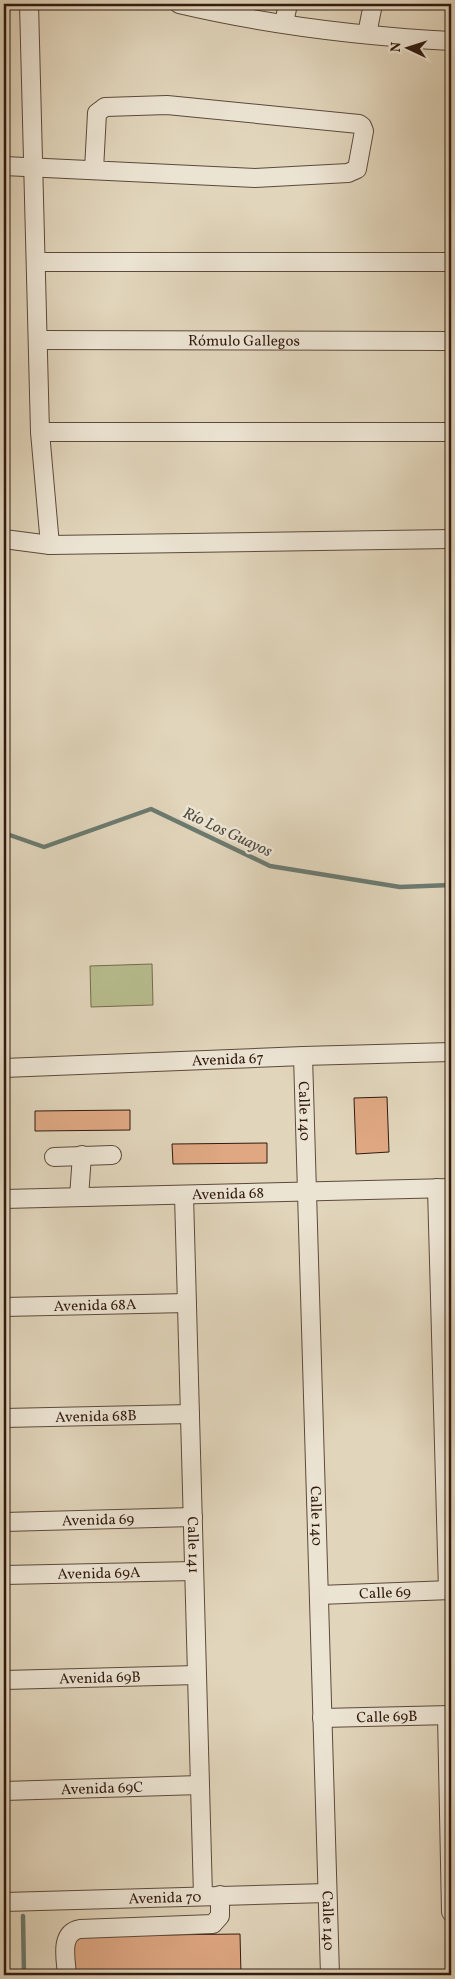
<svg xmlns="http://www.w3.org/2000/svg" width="455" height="1979" viewBox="0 0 455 1979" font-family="Vollkorn,serif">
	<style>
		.green { fill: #b7bc8d; stroke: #746c4e }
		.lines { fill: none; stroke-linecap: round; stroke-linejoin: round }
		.stream { stroke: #6c7a6f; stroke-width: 4.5 }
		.building { fill: #dfa883; stroke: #311b10 }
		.minor-casing { stroke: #5d4a3b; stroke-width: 20 }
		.minor { stroke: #ece4d3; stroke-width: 18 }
		.labels { text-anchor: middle; stroke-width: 5; stroke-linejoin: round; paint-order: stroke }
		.street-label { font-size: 15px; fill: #311b10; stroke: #ece4d3 }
		.water-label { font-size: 16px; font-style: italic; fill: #4f4a3f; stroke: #ece4d3 }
	</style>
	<rect width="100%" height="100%" fill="#e1d5bb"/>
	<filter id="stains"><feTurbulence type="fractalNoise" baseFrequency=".004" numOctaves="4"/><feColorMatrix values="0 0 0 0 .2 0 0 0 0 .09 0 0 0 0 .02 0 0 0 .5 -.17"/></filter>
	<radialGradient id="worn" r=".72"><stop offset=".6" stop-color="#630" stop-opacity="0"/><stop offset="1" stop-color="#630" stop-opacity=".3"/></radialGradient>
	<!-- green -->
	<path class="green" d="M152,964L153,1005L91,1007L90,966Z"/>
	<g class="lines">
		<!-- stream -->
		<g class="stream">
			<path d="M4,833L44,847L151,809L270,866L400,887L451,885"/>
			<path d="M23,1916L24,1975"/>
		</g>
	</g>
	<!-- building -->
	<g class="building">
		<path d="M387,1097L389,1152L356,1154L354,1098Z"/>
		<path d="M130,1110V1130L35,1131V1111Z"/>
		<path d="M267,1143V1163L173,1164L172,1144Z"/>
		<path d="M240,1934L241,1975H74L73,1936Z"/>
	</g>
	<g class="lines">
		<!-- minor casing -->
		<g class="minor-casing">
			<g id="minor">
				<path d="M29,4L40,432L50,545"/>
				<path d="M179,4C268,25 360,36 451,41"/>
				<path d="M284,23L288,4"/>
				<path d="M367,34L373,4"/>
				<path d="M4,166L255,178L348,173L357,169L364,131L362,126L359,124L167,105L105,107L97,113L94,170"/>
				<path d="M36,262H451"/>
				<path id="s1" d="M38,340L451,341"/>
				<path d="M40,432H451"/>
				<path d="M4,539L50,545L451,539"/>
				<path id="s2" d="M303,1056L330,1975"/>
				<path id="s3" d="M4,1068L303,1056L451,1052"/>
				<path d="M54,1157L112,1155"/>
				<path d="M437,1188L448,1591"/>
				<path id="s4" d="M184,1195L203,1896"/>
				<path d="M79,1197L82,1155"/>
				<path id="s5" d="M4,1199L451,1188"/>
				<path id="s6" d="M4,1307L187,1303"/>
				<path id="s7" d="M4,1418L190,1414"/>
				<path id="s8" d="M4,1522L193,1517"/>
				<path id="s9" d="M4,1575L194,1571"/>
				<path id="s10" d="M319,1595L451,1590"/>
				<path id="s11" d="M4,1680L197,1675"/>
				<path d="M447,1715L451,1912"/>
				<path id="s12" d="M322,1718L451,1715"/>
				<path id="s13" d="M4,1791L200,1785"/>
				<path id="s14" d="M4,1902L327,1893"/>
				<path d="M67,1975C66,1959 59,1933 80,1929L213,1924L220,1916V1895"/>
			</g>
		</g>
		<!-- minor -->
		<use href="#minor" class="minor"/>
	</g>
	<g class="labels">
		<!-- street labels -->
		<g class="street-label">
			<text dy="5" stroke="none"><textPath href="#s1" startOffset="206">Rómulo Gallegos</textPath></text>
			<text dy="5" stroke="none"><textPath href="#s3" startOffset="224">Avenida 67</textPath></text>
			<text dy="5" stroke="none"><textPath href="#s2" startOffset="55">Calle 140</textPath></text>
			<text dy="5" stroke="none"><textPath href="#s5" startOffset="224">Avenida 68</textPath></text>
			<text dy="5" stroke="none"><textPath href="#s6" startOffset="91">Avenida 68A</textPath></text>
			<text dy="5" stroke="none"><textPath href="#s7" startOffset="92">Avenida 68B</textPath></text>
			<text dy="5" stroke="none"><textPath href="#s2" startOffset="460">Calle 140</textPath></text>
			<text dy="5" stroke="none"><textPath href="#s8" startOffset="94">Avenida 69</textPath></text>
			<text dy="5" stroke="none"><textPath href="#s4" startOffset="350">Calle 141</textPath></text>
			<text dy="5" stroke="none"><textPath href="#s9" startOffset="95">Avenida 69A</textPath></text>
			<text dy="5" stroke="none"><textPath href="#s10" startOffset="66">Calle 69</textPath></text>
			<text dy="5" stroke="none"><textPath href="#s11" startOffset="96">Avenida 69B</textPath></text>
			<text dy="5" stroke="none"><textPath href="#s12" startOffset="65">Calle 69B</textPath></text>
			<text dy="5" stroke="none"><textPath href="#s13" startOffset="98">Avenida 69C</textPath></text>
			<text dy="5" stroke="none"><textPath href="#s14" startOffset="161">Avenida 70</textPath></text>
			<text dy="5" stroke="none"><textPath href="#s2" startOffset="865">Calle 140</textPath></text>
		</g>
		<!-- water labels -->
		<g class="water-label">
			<text transform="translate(228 831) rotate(25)" y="6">Río Los Guayos</text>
		</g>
	</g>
	<!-- margin -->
	<rect width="455" height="1979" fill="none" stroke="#e1d5bb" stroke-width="20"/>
	<rect x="5" y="5" width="445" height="1969" fill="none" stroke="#311b10" stroke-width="2.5"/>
	<rect x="10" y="10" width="435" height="1959" fill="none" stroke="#311b10"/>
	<!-- north arrow -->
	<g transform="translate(408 48) rotate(274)" stroke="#ece4d3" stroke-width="4" paint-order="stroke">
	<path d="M0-4L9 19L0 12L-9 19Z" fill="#311b10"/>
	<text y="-8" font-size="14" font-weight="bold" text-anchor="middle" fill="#311b10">N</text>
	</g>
	<rect width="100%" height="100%" filter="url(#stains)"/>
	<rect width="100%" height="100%" fill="url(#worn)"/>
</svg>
